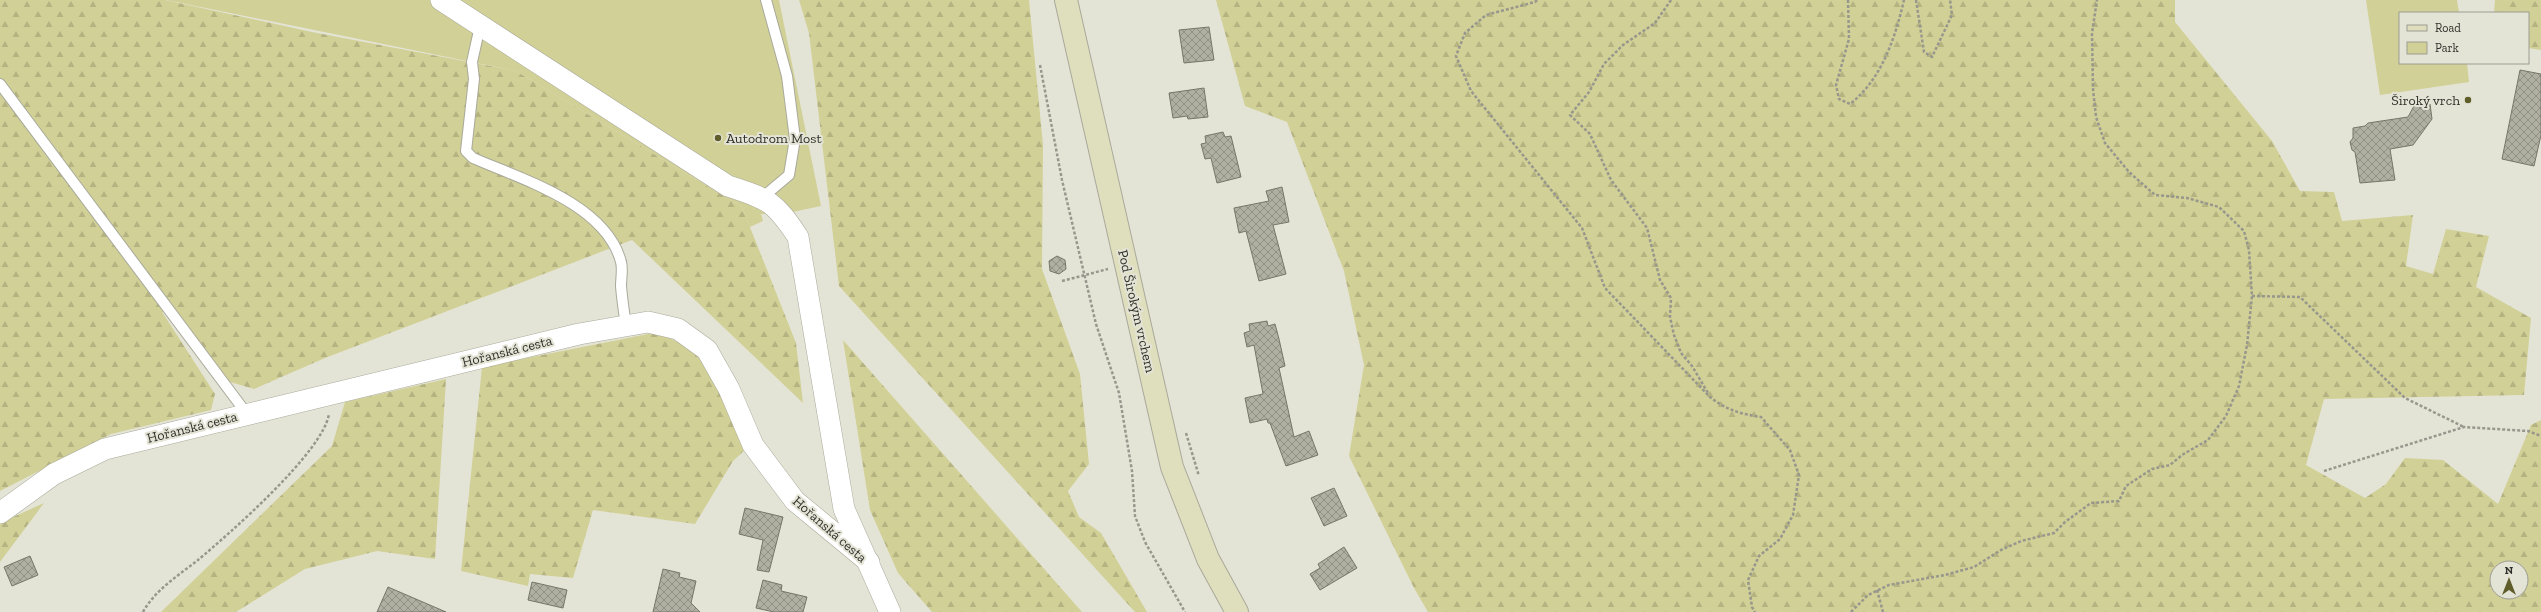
<svg xmlns="http://www.w3.org/2000/svg" width="2541" height="612" viewBox="0 0 2541 612" font-family="'Zilla Slab',serif">
	<style>
		.forest { fill: url(#forest-firs); fill-rule: evenodd }
		.park { fill: #d1d096 }
		.building { fill: url(#building-cross-hatch); stroke: #757568 }
		.lines { fill: none; stroke-linecap: round; stroke-linejoin: round }
		.lane-casing { stroke: #a9a99b; stroke-width: 12 }
		.street-casing { stroke: #a9a99b; stroke-width: 22 }
		.secondary-casing { stroke: #a9a99b; stroke-width: 24 }
		.path { stroke: #97978d; stroke-width: 2.5; stroke-dasharray: 3 2; stroke-linecap: butt }
		.lane { stroke: #fff; stroke-width: 10 }
		.street { stroke: #fff; stroke-width: 21 }
		.secondary { stroke: #dfdebd; stroke-width: 22 }
		.poi-dot { fill: #5f5d2a; stroke: #e4e4d6; stroke-width: 1.5 }
		.labels { text-anchor: middle; stroke-width: 4; stroke-linejoin: round; paint-order: stroke }
		.poi-label { font-size: 14px; fill: #30302b; stroke: #e4e4d6; text-anchor: end }
		.street-label { font-size: 14px; fill: #30302b; stroke: #e4e4d6 }
	</style>
	<defs>
		<pattern id="forest-firs" width="22" height="20" patternUnits="userSpaceOnUse"><rect width="22" height="20" fill="#d1d096"/><path d="M5 1l3.5 6h-7zM16 11l3.5 6h-7z" fill="#b4b381"/></pattern>
		<pattern id="building-cross-hatch" width="8" height="8" patternUnits="userSpaceOnUse"><rect width="8" height="8" fill="#b0b0a2"/><path d="M0 0l8 8M0 8l8-8" fill="none" stroke="#909084"/></pattern>
	</defs>
	<rect width="100%" height="100%" fill="#e4e4d6"/>
	<!-- forest -->
	<g class="forest">
		<path d="M0,0H165L312,32L516,71L742,207L796,343L803,403L632,240L325,358L254,389L227,381L178,314L162,312L215,394L211,410L111,434L0,491Z"/>
		<path d="M799,0H1029L1043,145L1042,269L1080,374L1089,464L1068,491L1079,517L1101,533L1147,612H1135L839,286L809,33Z"/>
		<path d="M1216,0H2175V22L2272,141L2300,191L2334,192L2342,221L2413,215L2406,266L2433,274L2446,229L2489,236L2476,287L2531,318L2524,395L2324,399L2306,465L2365,498L2386,484L2405,458L2443,460L2498,504L2531,425L2541,420V612H1428L1414,588L1349,456L1364,365L1344,271L1287,122L1245,106ZM2497,568H2521V592H2497Z"/>
		<path d="M2495,0H2541V50L2528,48V13H2494Z"/>
		<path d="M658,332L703,355L746,449L733,461L695,524L593,510L573,578L530,574L528,586L461,571L482,367Z"/>
		<path d="M843,340L1082,612H932L898,573L870,510Z"/>
		<path d="M446,379L435,559L377,551L305,569L236,612H161L332,446L345,402Z"/>
		<path d="M44,503L0,562V523Z"/>
	</g>
	<!-- park -->
	<g class="park">
		<path d="M166,0H779L821,206L783,214H761L763,221L750,227L742,207L516,71Z"/>
		<path d="M2366,0H2457L2459,13H2400V63H2467L2469,82L2380,95Z"/>
	</g>
	<!-- building -->
	<g class="building">
		<path d="M1209,27L1214,60L1184,63L1179,30Z"/>
		<path d="M2520,70L2541,74V135L2534,166L2502,159Z"/>
		<path d="M1204,88L1208,117L1188,119L1187,116L1173,118L1169,93Z"/>
		<path d="M2430,104L2432,119L2413,145L2390,149L2395,180L2360,183L2355,152L2352,150L2350,142L2353,138V128L2365,126L2368,123L2408,117L2414,106Z"/>
		<path d="M1223,132L1225,137L1231,136L1241,177L1217,183L1211,158L1205,159L1201,144L1206,143L1205,136Z"/>
		<path d="M1282,187L1289,222L1273,225L1286,274L1259,281L1246,231L1239,233L1234,208L1269,201L1266,191Z"/>
		<path d="M1057,256L1065,260L1066,269L1059,274L1050,271L1049,261Z"/>
		<path d="M1267,321L1268,326L1275,324L1279,339L1285,366L1279,368L1294,437L1309,431L1318,455L1286,466L1270,423H1268L1267,419L1250,423L1245,398L1263,394L1254,345L1247,347L1244,333L1250,331L1249,324Z"/>
		<path d="M1334,488L1347,516L1324,526L1311,498Z"/>
		<path d="M745,508L783,517L769,572L757,570L763,540L739,534Z"/>
		<path d="M1344,547L1357,568L1320,590L1310,574L1320,568L1318,564Z"/>
		<path d="M30,556L38,575L12,586L4,567Z"/>
		<path d="M663,569L680,573L679,577L696,581L691,603L700,612H653Z"/>
		<path d="M763,580L782,585L781,591L807,597L803,612H774L756,608Z"/>
		<path d="M532,582L567,590L563,608L528,600Z"/>
		<path d="M388,587L446,612H377Z"/>
	</g>
	<g class="lines">
		<!-- lane casing -->
		<g class="lane-casing">
			<g id="lane">
				<path d="M480,26L472,62L474,79L466,151L473,158C521,179 606,204 621,262C623,269 621,278 621,286C622,299 624,312 626,326"/>
				<path d="M0,84L247,414"/>
				<path d="M763,197L789,175L795,139L787,76L766,0"/>
			</g>
		</g>
		<!-- street casing -->
		<g class="street-casing">
			<g id="street">
				<path d="M441,0L728,186C769,199 775,202 798,237L844,509L890,612"/>
				<path d="M0,513L54,474L105,449L579,334L648,322L678,329L707,350L729,389L753,445L795,501L869,562"/>
			</g>
		</g>
		<!-- secondary casing -->
		<g class="secondary-casing">
			<path id="secondary" d="M1066,0L1172,467L1208,559L1237,612"/>
		</g>
		<!-- path -->
		<g class="path">
			<path d="M1537,0L1535,2L1486,15L1465,33L1456,56L1471,91L1582,228L1605,288L1710,397C1726,410 1741,414 1761,417L1790,450L1799,475L1793,515L1780,539L1759,556L1748,580L1752,607L1755,612"/>
			<path d="M1671,0L1655,23L1623,45L1604,64L1589,92L1570,115L1590,134L1611,180L1647,228L1660,280L1671,298L1670,317L1674,335L1681,353L1692,366L1708,393"/>
			<path d="M1848,0L1849,39L1836,85L1839,99L1850,104C1882,79 1895,38 1904,0"/>
			<path d="M1916,0L1924,52L1932,57L1952,15L1950,0"/>
			<path d="M1040,65L1062,180L1096,324L1119,393L1132,471L1135,516L1145,542L1185,612"/>
			<path d="M1062,281L1108,269"/>
			<path d="M2252,296L2300,297L2405,398L2464,427"/>
			<path d="M1186,433L1199,476"/>
			<path d="M2324,471L2464,427L2528,431L2541,436"/>
			<path d="M1877,590L1883,612"/>
			<path d="M143,612C155,590 179,575 198,560C230,533 323,452 329,414"/>
			<path d="M1851,612L1868,595L1889,585L1945,575L1974,567L2001,550L2021,541L2054,533L2065,522L2091,503L2119,501L2126,486L2152,469L2170,465L2182,455L2208,440L2226,416L2239,386L2247,345L2252,296L2249,250L2244,231L2219,207L2187,198L2155,195L2129,172L2105,143L2096,117L2093,89L2092,33L2097,0"/>
		</g>
		<!-- lane -->
		<use href="#lane" class="lane"/>
		<!-- street -->
		<use href="#street" class="street"/>
		<!-- secondary -->
		<use href="#secondary" class="secondary"/>
	</g>
	<!-- markers -->
	<g class="poi-dot">
		<circle cx="2468" cy="100" r="4"/>
		<circle cx="718" cy="138" r="4"/>
	</g>
	<g class="labels">
		<!-- poi labels -->
		<g class="poi-label">
			<text x="2460" y="105">Široký vrch</text>
			<text x="726" y="143" text-anchor="start">Autodrom Most</text>
		</g>
		<!-- street labels -->
		<g class="street-label">
			<text transform="translate(1137 311) rotate(77)" y="5">Pod Širokým vrchem</text>
			<text transform="translate(507 351) rotate(-14)" y="5">Hořanská cesta</text>
			<text transform="translate(192 427) rotate(-14)" y="5">Hořanská cesta</text>
			<text transform="translate(830 529) rotate(41)" y="5">Hořanská cesta</text>
		</g>
	</g>
	<!-- legend -->
	<rect x="2399" y="12" width="130" height="52" fill="#e4e4d6" stroke="#9c9c92"/>
	<rect x="2407" y="25" width="20" height="6" fill="#dfdebd" stroke="#9c9c92"/>
	<text x="2435" y="32" font-size="12" fill="#30302b">Road</text>
	<rect x="2407" y="42" width="20" height="12" fill="#d1d096" stroke="#9c9c92"/>
	<text x="2435" y="52" font-size="12" fill="#30302b">Park</text>
	<!-- north arrow -->
	<g transform="translate(2509 580)"><circle r="19" fill="#e4e4d6" stroke="#9c9c92"/>
	<path d="M0-3L7 15L0 10L-7 15Z" fill="#5f5d2a"/>
	<text y="-6" font-size="11" font-weight="bold" text-anchor="middle" fill="#30302b">N</text>
	</g>
</svg>
